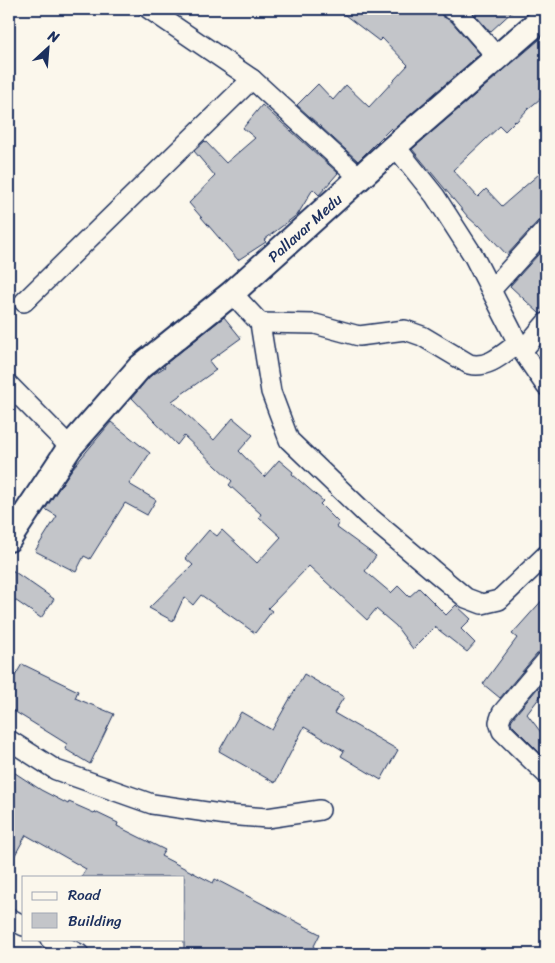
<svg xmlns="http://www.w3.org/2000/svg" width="555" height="963" viewBox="0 0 555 963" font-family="Sriracha,sans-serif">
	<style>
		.building { fill: #c3c5c9; stroke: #1b2f5e }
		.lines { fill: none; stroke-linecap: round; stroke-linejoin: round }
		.minor-casing { stroke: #1b2f5e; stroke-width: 22 }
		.tertiary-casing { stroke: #1b2f5e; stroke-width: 28 }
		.minor { stroke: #fbf7ec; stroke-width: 19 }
		.tertiary { stroke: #fbf7ec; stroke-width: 24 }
		.labels { text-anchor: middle; stroke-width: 4.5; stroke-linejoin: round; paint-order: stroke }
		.street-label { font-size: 15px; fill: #1b2f5e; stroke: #fbf7ec }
	</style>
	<rect width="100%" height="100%" fill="#fbf7ec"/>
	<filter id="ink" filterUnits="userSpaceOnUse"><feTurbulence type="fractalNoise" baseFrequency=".02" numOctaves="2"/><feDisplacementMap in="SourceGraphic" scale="10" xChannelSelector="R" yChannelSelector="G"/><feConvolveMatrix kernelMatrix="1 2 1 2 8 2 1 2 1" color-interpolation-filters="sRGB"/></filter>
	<g filter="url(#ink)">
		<!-- building -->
		<g class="building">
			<path d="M337,9H440L442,16L451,21L480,54L393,130L391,128L358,161L297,105L318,84L333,100L346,85L369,107L408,65L382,38L379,41Z"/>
			<path d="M470,9H515L490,32Z"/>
			<path d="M546,34V94L528,109L516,122L515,121L505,131L500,126L453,170L478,197L486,189L502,206L546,168V218L538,221L507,255L479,225L478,226L468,217L412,149Z"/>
			<path d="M262,105L338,173L319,195L313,189L298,214L264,240L266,242L238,260L189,203L215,176L194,151L205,141L226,163L255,138L243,128Z"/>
			<path d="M546,246V312L540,314L510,286Z"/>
			<path d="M224,317L241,338L209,361L216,370L172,401L214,440L233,418L253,435L239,451L264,477L279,460L293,472L292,474L323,501L320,504L339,523L336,527L376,556L365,571L391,593L398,586L409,597L419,588L446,615L456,605L471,619L461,629L475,643L467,652L435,627L413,649L396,626L376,609L367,620L309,566L268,608L272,611L255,633L201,595L193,605L184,597L173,621L149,608L193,565L185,558L209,530L217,536L222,530L257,563L281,537L259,517L261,514L229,485L232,481L184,436L177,445L132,398L149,377L165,367L164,365Z"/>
			<path d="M111,422L150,453L129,484L156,500L147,515L125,503L90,559L84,556L76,572L35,551L57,516L45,509L72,469Z"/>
			<path d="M9,568L54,599L41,618L9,596Z"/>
			<path d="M546,596V650L537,654L500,698L483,684L517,638L512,634Z"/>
			<path d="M22,664L78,691L75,698L114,714L90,764L65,749L67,744L9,708V686Z"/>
			<path d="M304,674L344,697L334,713L398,750L381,780L341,756L344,751L304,727L275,783L219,751L241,712L272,730Z"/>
			<path d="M546,678V689L527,714L546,739V759L512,725L511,722L512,719Z"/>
			<path d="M9,769L41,790L68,804L69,802L94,813L95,812L118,823L117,826L165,850L161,856L213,883L215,879L320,934L310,954H184V877H81L86,869L26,835L9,866Z"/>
		</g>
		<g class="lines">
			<!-- minor casing -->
			<g class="minor-casing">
				<g id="minor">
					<path d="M149,9L252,79"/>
					<path d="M451,9L458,12L497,57"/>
					<path d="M395,146L435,196L473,255L522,351L546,386"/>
					<path d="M491,290L546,229"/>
					<path d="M232,293L260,323L271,392L289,440L367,515L466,598L482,604L499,600L546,555"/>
					<path d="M24,302L252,79L360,178"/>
					<path d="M260,323L315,324L359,336L405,330L422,336L469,364C488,369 503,354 518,343"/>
					<path d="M522,351L546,323"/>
					<path d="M9,385L70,447"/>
					<path d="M546,661L502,713L499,722L502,731L546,774"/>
					<path d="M9,740L56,770L152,804L227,815L267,818L320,810"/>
					<path d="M9,918L24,926"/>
					<path d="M50,939L79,954"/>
				</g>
			</g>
			<!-- tertiary casing -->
			<g class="tertiary-casing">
				<path id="tertiary" d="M9,539L70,447L140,367L232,293L395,146L546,15"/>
			</g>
			<!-- minor -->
			<use href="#minor" class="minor"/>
			<!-- tertiary -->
			<use href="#tertiary" class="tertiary"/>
		</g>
	</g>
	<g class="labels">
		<!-- street labels -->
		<g class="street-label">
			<text transform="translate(305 228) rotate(-42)" y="5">Pallavar Medu</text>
		</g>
	</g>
	<!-- margin -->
	<rect width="555" height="963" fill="none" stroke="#fbf7ec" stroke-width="30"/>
	<rect x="15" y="15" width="525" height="933" fill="none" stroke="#1b2f5e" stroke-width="2" filter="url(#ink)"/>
	<!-- legend -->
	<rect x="22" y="876" width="162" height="65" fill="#fbf7ec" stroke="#a1a7b3"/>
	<rect x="32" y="892" width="25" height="8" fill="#fbf7ec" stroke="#a1a7b3"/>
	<text x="68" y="900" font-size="15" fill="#1b2f5e">Road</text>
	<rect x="32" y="913" width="25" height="15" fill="#c3c5c9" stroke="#a1a7b3"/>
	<text x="68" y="926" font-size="15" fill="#1b2f5e">Building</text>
	<!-- north arrow -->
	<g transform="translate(48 48) rotate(26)" stroke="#fbf7ec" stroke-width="4" paint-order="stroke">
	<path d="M0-4L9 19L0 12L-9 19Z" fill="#1b2f5e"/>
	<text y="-8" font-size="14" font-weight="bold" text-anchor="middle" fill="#1b2f5e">N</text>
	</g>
</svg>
